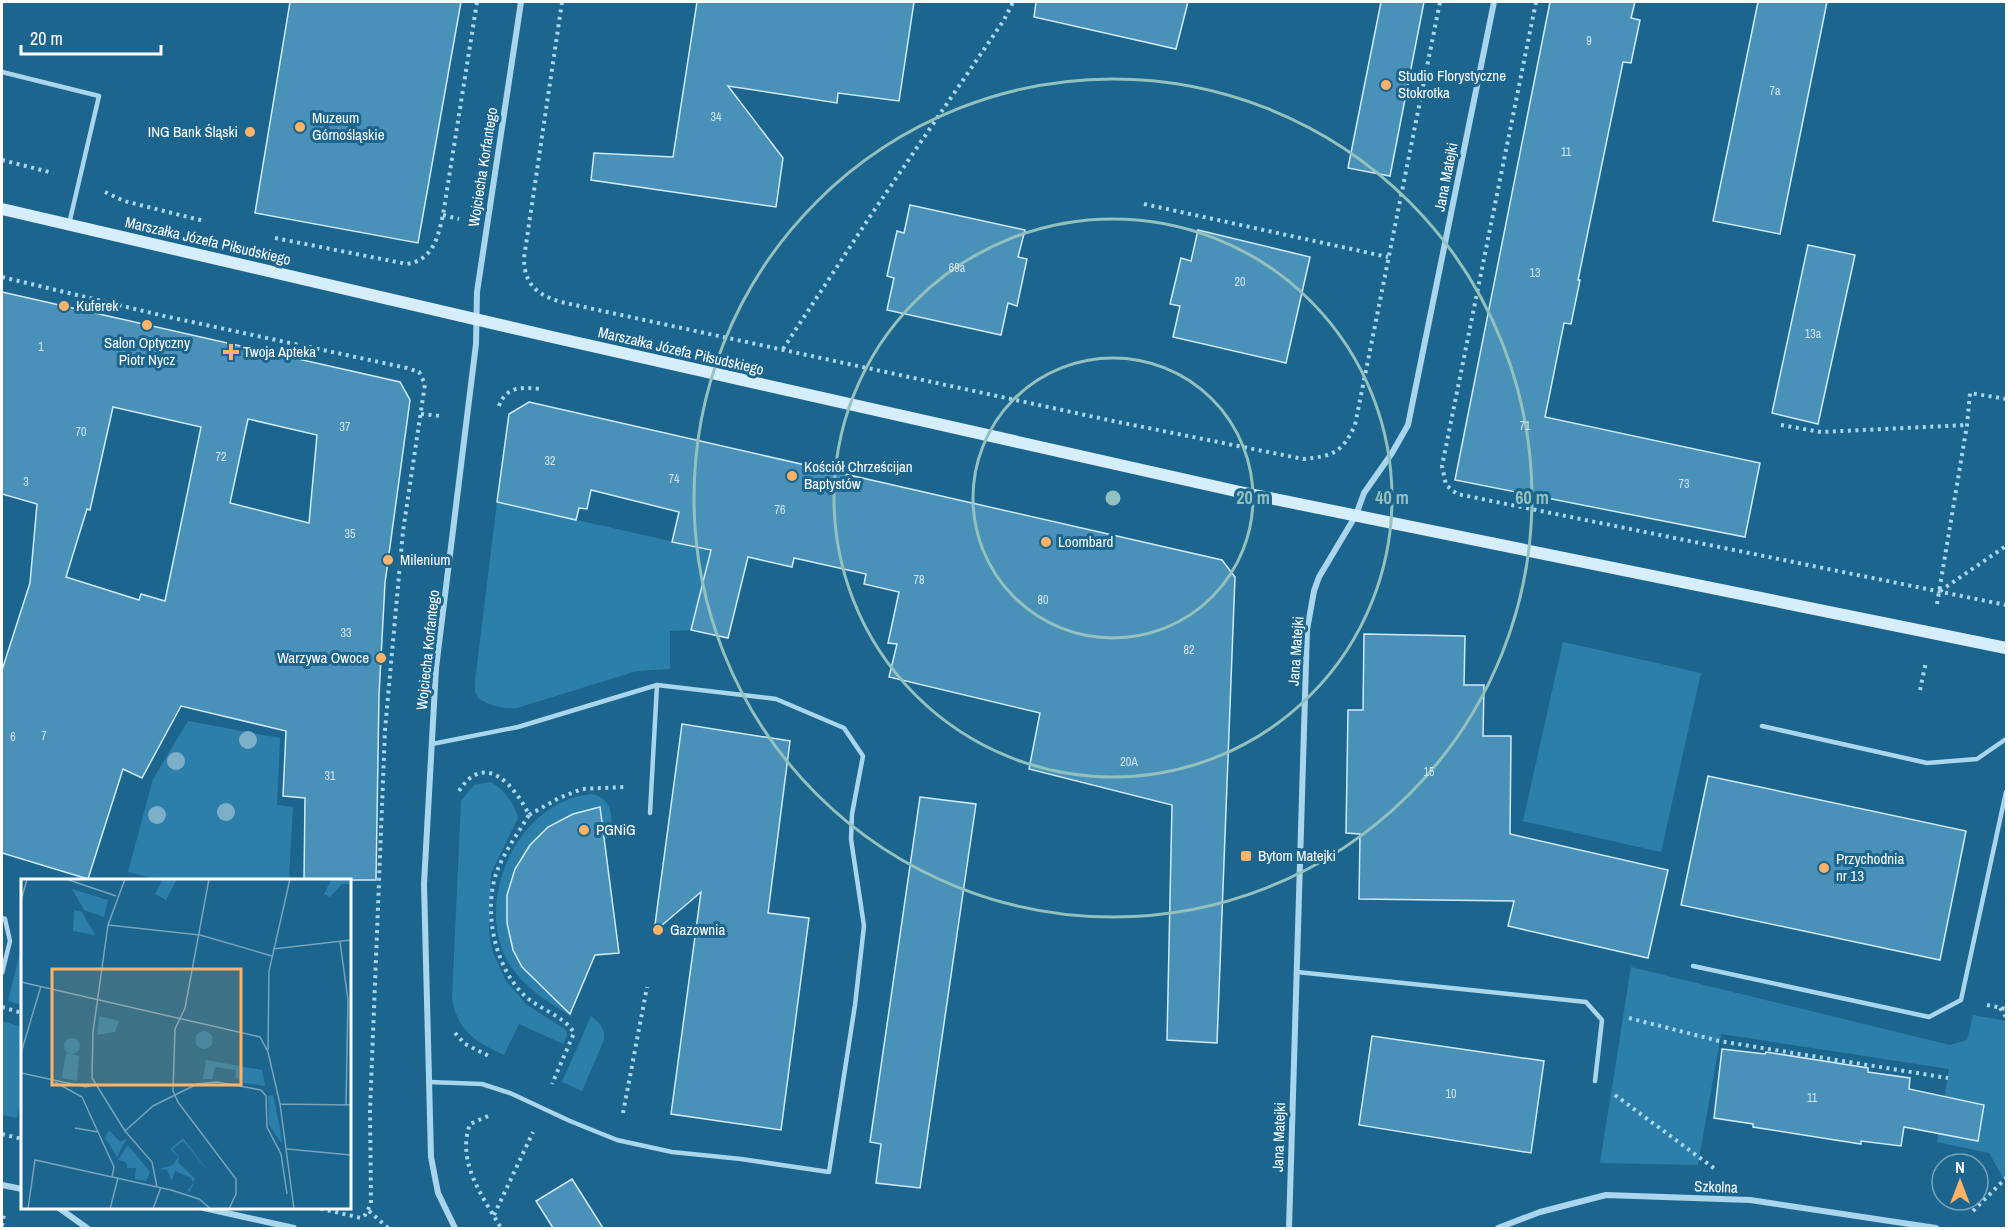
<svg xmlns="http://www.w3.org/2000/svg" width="2008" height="1230" viewBox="0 0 2008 1230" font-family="'Archivo Narrow',sans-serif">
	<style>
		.green { fill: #2c7faa }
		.building { fill: #4991b8; stroke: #cfebfa; stroke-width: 1.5; fill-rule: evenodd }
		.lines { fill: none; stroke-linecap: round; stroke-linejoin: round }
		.path { stroke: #aad6ed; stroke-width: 4; stroke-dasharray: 3 4.5; stroke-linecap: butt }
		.lane { stroke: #aad6ed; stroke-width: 4.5 }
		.street { stroke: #aad6ed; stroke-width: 6 }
		.secondary { stroke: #d6edfa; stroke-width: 12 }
		.tree { fill: #7eafc9 }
		.ring { fill: none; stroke: #93c1be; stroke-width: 3 }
		.poi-dot { fill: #feb367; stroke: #1c658e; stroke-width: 2 }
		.labels { text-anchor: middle; stroke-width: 6; stroke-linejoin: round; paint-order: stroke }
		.number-label { font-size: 12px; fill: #d2e4ed }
		.poi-label { font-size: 15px; fill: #fff; stroke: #1c658e; text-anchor: start }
		.street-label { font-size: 15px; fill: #fff; stroke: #1c658e }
		.inset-road { fill: none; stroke: #77a3bb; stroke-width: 1.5 }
		.view { fill: #feb367; fill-opacity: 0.15; stroke: #feb367; stroke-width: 3 }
		.inset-edge { fill: none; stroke: #fff; stroke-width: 3 }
		.centre { fill: #93c1be; stroke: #1c658e; stroke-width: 3 }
		.ring-label { font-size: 18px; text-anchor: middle; font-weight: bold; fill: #93c1be; stroke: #1c658e; stroke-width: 6; stroke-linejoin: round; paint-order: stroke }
	</style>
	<rect width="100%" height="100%" fill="#1c658e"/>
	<!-- green -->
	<g class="green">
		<path d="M497,502L710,550L691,630L670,631V669L637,671L517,708C503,709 490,706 478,698L475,691V681Z"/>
		<path d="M1563,642L1701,673L1661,852L1523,821Z"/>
		<path d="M188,721L280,738L277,805L293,807L289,880H162L128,872L153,779Z"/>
		<path d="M491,782C504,790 514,802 518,818L491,873L489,934L493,953L506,981L526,1004L566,1030L567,1036L563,1044L519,1024L504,1055C476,1042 457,1031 452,998L461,801L474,785Z"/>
		<path d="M592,794C612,798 613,816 611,834L604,841L599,808L573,814L548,827L530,845L515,869L507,895V923L513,950L572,1009L571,1016C544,1000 517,983 504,954C477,892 521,800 592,794Z"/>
		<path d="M22,945V1005L8,1001Z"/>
		<path d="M1631,967L1950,1045L1967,1040L1973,1015L2006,1021V1183L1989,1153L1937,1142L1949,1069L1721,1034L1698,1165L1600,1163Z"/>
		<path d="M591,1016C600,1023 605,1028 604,1040L582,1091L562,1082Z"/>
		<path d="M2,1021L22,1027V1096L17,1118L2,1115Z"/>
	</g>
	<!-- building -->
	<g class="building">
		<path d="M290,2H461L418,243L255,213Z"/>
		<path d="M697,2H914L899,101L838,93L837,103L728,86L783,158L776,207L591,180L594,153L673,157Z"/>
		<path d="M1036,2H1188L1176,49L1034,17Z"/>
		<path d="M1381,2H1424L1390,176L1348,168Z"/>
		<path d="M1550,2H1635L1631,18L1640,20L1631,63L1623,62L1578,280H1580L1571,324L1564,323L1545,417L1760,463L1745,537L1455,480Z"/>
		<path d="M1758,2H1827L1780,234L1713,221Z"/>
		<path d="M910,205L1025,230L1018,257L1027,259L1017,306L1008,303L1001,335L887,310L894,278L887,276L897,231L904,233Z"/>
		<path d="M1198,230L1310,257L1286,363L1173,337L1180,306L1170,304L1181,258L1191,261Z"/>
		<path d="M1808,245L1855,255L1818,424L1772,413Z"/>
		<path d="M2,292L400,382L410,400L385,583L379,695L376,880H304L305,798L283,796L286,731L181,706L142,778L123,769L88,879L2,853V670L30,583L37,504L2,494ZM113,407L201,427L165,601L141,594L139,600L66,577L87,509L90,510ZM248,419L317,435L309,523L230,503Z"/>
		<path d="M529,402L1222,560L1235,577L1217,1043L1167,1040L1172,805L1029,769L1040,713L889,677L897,644L888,643L899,592L864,584L866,574L794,558L792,567L748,557L728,638L691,630L711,550L672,542L679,512L591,490L587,509L579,508L576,520L497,502L509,414Z"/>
		<path d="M1364,634L1465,636L1464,685H1484L1483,736H1511L1510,834L1668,870L1648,958L1508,926L1514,901L1359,899L1360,834L1346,833L1348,710H1363Z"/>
		<path d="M682,724L790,741L768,913L809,918L781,1130L671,1114L701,892L654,932Z"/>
		<path d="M1708,776L1966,831L1940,960L1681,905Z"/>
		<path d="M920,797L976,804L920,1188L876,1183L881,1144L870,1142Z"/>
		<path d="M600,807L619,953L595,955L570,1014L522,967L513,950L507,923V895L515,869L530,845L548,827L573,814Z"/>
		<path d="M1372,1036L1544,1061L1531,1153L1359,1125Z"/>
		<path d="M1722,1049L1765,1054L1766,1052L1868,1068V1072L1910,1078L1909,1089L1984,1105L1978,1141L1904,1127L1901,1146L1861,1141V1144L1753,1127V1124L1714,1118Z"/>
		<path d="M572,1179L603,1228H553L536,1201Z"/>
	</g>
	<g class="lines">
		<!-- path -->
		<g class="path">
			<path d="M562,2L524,258C524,284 537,295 561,302L1113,421L1303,459C1333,456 1342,453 1355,425L1440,2"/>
			<path d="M1536,2L1442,466L1446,485L1457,494L2006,605"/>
			<path d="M2,160L53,173"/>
			<path d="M105,192L124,201L204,221"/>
			<path d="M1144,204L1388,257"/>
			<path d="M443,215L459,219"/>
			<path d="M275,238L407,264C433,260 438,237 443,215L477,2"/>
			<path d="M2,277L164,316L407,368L419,372L425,384L403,531L385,730L370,1110L371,1204L365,1215L361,1218L318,1208"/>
			<path d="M783,349L871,215L1004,20L1013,2"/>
			<path d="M499,406C506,386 522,387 540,389"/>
			<path d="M421,414L440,416"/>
			<path d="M1781,425L1821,432L1967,425"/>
			<path d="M1940,591L2006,546"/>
			<path d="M1937,604L1967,425L1970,393L2006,399"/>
			<path d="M1920,690L1926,662"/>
			<path d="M459,791C485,750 515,786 529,815C518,833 505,851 497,871C483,910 494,966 524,995C538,1009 565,1016 574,1033L552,1084"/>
			<path d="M529,815L559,798L582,789L624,787"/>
			<path d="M1987,1005L2006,1009"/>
			<path d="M2,1007L22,1013"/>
			<path d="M2000,1008L2006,1017"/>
			<path d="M1629,1018L1719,1041L1948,1078"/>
			<path d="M455,1033L465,1044L491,1057"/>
			<path d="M1615,1095L1715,1169"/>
			<path d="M623,1113L647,987"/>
			<path d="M488,1116L470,1124C456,1162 483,1197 501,1228"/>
			<path d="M2,1134L22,1139"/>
			<path d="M369,1211L388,1228"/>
			<path d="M1973,1211L2006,1178"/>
			<path d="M494,1215L533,1132"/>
			<path d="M2,1226L4,1214"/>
		</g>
		<!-- lane -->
		<g class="lane">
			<path d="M2,72L99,96L69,224"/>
			<path d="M1762,726L1927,763L1977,759L2006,739"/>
			<path d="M650,813L657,685"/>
			<path d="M2,918L5,919L10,941L2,973"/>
			<path d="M1693,966L1929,1017L1961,1000L2006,792"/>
			<path d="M1297,972L1586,1002L1602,1020L1595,1081"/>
			<path d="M429,1082L482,1084L510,1093L570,1121L617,1140L672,1152L741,1159L829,1172L855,1005L864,926L851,839L852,814L863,756L844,728L776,699L657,685L518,727L432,744"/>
		</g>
		<!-- street -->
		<g class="street">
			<path d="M2,1185L22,1189"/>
			<path d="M59,1208L87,1228"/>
			<path d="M204,1208L294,1228"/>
			<path d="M455,1228L438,1193L431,1157L424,884L436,668L476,344L477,292L521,2"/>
			<path d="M1289,1228L1307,630L1314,591L1319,577L1356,515L1364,493L1392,453L1408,425L1494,2"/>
			<path d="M1498,1228L1540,1212L1606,1195L1750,1200L1936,1228"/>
		</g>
		<!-- secondary -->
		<path class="secondary" d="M2,209L552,337L1240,492L2006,648"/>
	</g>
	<!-- trees -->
	<g class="tree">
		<circle cx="248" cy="740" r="9"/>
		<circle cx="176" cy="761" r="9"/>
		<circle cx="226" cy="812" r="9"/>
		<circle cx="157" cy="815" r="9"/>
	</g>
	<!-- distance rings -->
	<g class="ring">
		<circle cx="1113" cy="498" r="140"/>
		<circle cx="1113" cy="498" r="279"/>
		<circle cx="1113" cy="498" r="419"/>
	</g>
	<!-- markers -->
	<g class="poi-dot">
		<circle cx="1386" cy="85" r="6"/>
		<circle cx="300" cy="127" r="6"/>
		<circle cx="250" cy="132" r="6"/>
		<circle cx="64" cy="306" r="6"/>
		<circle cx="147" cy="325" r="6"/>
		<path d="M228 343h6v6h6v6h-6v6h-6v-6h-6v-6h6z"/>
		<circle cx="792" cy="476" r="6"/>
		<circle cx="1046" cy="542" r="6"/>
		<circle cx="388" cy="560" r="6"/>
		<circle cx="381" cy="658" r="6"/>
		<circle cx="584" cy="830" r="6"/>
		<rect x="1240" y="850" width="12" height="12" rx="3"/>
		<circle cx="1824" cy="868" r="6"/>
		<circle cx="658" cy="930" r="6"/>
	</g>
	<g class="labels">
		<!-- number labels -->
		<g class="number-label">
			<text x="1589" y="45">9</text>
			<text x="1775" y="95">7a</text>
			<text x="716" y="121">34</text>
			<text x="1566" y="156">11</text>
			<text x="957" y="272">69a</text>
			<text x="1535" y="277">13</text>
			<text x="1240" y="286">20</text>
			<text x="1813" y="338">13a</text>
			<text x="41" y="351">1</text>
			<text x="1525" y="430">71</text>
			<text x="345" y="431">37</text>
			<text x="81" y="436">70</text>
			<text x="221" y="461">72</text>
			<text x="550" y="465">32</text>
			<text x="674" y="483">74</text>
			<text x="26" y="486">3</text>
			<text x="1684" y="488">73</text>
			<text x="780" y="514">76</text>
			<text x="350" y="538">35</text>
			<text x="919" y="584">78</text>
			<text x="1043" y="604">80</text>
			<text x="346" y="637">33</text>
			<text x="1189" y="654">82</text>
			<text x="44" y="740">7</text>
			<text x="13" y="741">6</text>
			<text x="1129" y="766">20A</text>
			<text x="1429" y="776">15</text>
			<text x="330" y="780">31</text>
			<text x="1451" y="1098">10</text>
			<text x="1812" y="1102">11</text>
		</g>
		<!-- poi labels -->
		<g class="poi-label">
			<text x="1398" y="81">Studio Florystyczne<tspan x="1398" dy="17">Stokrotka</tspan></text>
			<text x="312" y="123">Muzeum<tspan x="312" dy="17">Górnośląskie</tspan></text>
			<text x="238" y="137" text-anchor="end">ING Bank Śląski</text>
			<text x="76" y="311">Kuferek</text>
			<text x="147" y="348" text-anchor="middle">Salon Optyczny<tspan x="147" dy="17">Piotr Nycz</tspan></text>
			<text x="243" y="357">Twoja Apteka</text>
			<text x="804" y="472">Kościół Chrześcijan<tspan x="804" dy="17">Baptystów</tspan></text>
			<text x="1058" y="547">Loombard</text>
			<text x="400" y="565">Milenium</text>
			<text x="369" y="663" text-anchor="end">Warzywa Owoce</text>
			<text x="596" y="835">PGNiG</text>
			<text x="1258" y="861">Bytom Matejki</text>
			<text x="1836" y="864">Przychodnia<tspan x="1836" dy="17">nr 13</tspan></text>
			<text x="670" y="935">Gazownia</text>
		</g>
		<!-- street labels -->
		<g class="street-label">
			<text transform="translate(483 167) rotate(-81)" y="5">Wojciecha Korfantego</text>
			<text transform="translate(1446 177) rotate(-79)" y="5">Jana Matejki</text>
			<text transform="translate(208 241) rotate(13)" y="5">Marszałka Józefa Piłsudskiego</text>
			<text transform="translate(681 351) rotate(13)" y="5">Marszałka Józefa Piłsudskiego</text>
			<text transform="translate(428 650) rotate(-84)" y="5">Wojciecha Korfantego</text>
			<text transform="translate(1296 651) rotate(-86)" y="5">Jana Matejki</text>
			<text transform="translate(1279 1137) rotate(-88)" y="5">Jana Matejki</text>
			<text transform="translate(1716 1187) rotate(2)" y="5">Szkolna</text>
		</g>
	</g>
	<!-- overview -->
	<g transform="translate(21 879)">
		<rect width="330" height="330" fill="#1c658e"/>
		<path d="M142,0H156L145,21L134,15ZM330,0V5H321L309,18L303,15L310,1ZM51,10L87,21L83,38L63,31ZM53,31L61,33L74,56L52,52ZM78,137L98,142L94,153L76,156ZM174 161a9 9 0 1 1 18 0a9 9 0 1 1-18 0ZM43 167a8 8 0 1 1 16 0a8 8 0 1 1-16 0ZM45,174L58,177L56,202L41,199ZM185,181L241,191L244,207L222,204L214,198L215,191L194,188L191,200H182ZM252,216L260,254L261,265L248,246L247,217ZM88,251L99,263L106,259L96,278L84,259ZM162,259L189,295L162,262L152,270L158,279L157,283L174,300L169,313L166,312L172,304L170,299L154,292L151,302L146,291L138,290L152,286L157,278L149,270ZM107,266L129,293L125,302L114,300L115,289H106L105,283L97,281Z" fill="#2c7faa"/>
		<path class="inset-road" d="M45,0L95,17M104,0L87,46L72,153L71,199L104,252L131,283L136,308M188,0L164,129L154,150L152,212L157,223L215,300V315L208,330M0,22L6,0M87,46L179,56L251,77M319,63L327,121L325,226M252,70L330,61M0,103L239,158L247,173L259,225L273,330M247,171L248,92L269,0M0,174L20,107M0,194L65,208L73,206M34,203L61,218L93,288L91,298M259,225L330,226M54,249L77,253M104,252L132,227L176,205L196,203L240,211L245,217L246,248L260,275L266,315M266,270L330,276M7,330L14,281L150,311L178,320L190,330M89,330L97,299M132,330L140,308"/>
		<path class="view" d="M31,90H220V206H31Z"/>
		<rect width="330" height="330" class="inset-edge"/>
	</g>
	<circle cx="1113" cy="498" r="9" class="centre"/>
	<g class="ring-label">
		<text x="1253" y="504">20 m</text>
		<text x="1392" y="504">40 m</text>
		<text x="1532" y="504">60 m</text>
	</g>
	<!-- border -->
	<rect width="2008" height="1230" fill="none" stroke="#ffffff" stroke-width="6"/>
	<!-- north arrow -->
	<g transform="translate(1960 1182)"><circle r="28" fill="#1c658e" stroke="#77a3bb" stroke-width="1.5"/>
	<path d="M0-4.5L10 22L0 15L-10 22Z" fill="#feb367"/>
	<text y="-9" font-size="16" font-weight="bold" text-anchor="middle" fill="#ffffff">N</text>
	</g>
	<!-- scale -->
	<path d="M21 45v9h140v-9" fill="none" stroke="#ffffff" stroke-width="3"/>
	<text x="30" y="45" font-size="18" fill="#ffffff" stroke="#1c658e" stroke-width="4.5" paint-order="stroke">20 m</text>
</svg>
